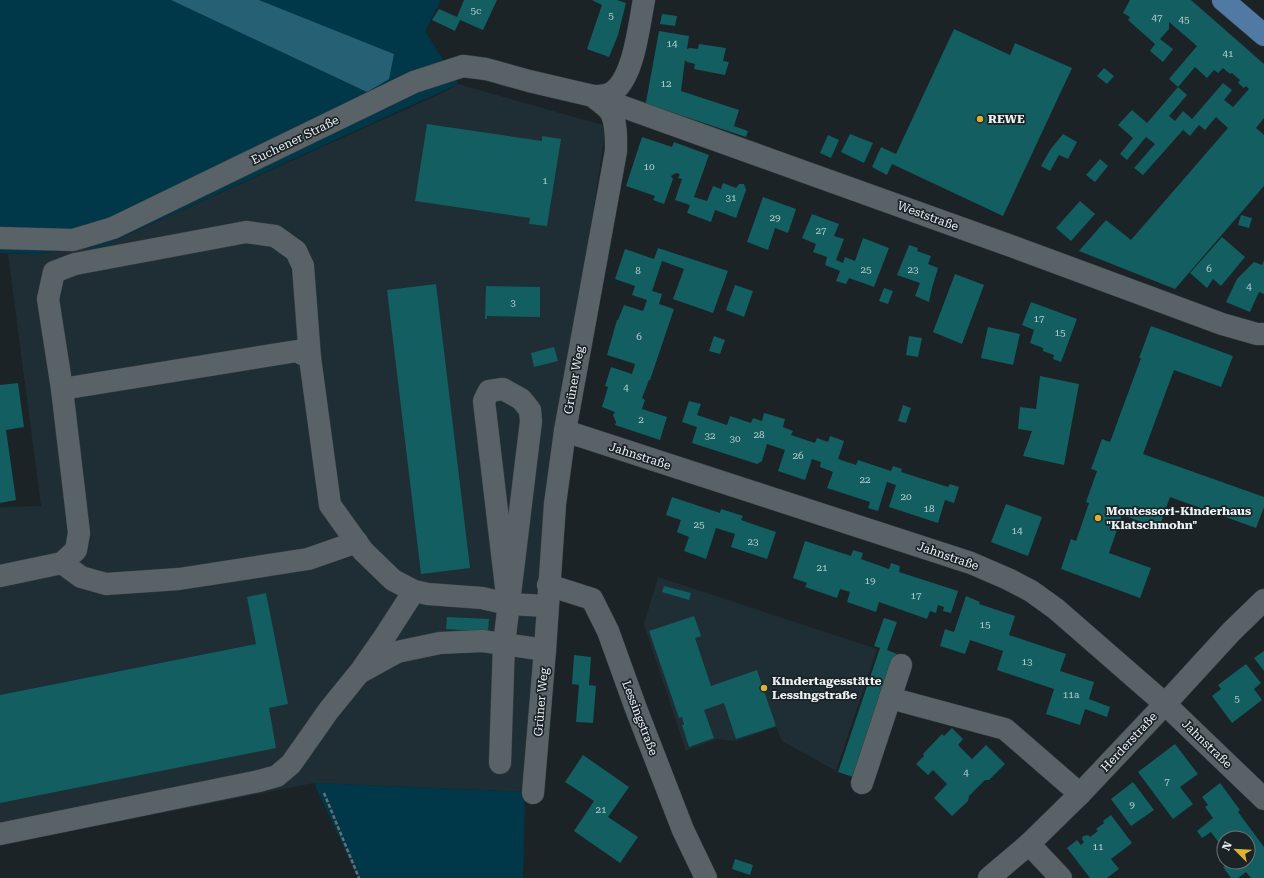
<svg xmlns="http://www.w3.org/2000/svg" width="1264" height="878" viewBox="0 0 1264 878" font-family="'Roboto Serif',serif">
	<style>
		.built { fill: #1e2e34 }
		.green { fill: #003849 }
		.forest { fill: #256075 }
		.building { fill: #125e60 }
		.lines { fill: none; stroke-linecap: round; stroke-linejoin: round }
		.minor-casing { stroke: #393f42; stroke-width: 23 }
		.major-casing { stroke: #393f42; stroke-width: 23 }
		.path { stroke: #686f73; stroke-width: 2.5; stroke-dasharray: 4 2; stroke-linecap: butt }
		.minor { stroke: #596367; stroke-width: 22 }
		.major { stroke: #507aa4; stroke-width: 22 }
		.poi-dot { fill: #deb133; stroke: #1b2327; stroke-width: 1.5 }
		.labels { text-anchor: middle; stroke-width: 3.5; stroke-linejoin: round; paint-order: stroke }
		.number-label { font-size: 10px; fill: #b6cccf }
		.poi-label { font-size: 12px; font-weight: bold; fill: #ecf1f4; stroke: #1b2327; text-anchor: start }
		.street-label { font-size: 12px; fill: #ecf1f4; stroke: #1b2327 }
	</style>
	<rect width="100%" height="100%" fill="#1b2327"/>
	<!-- built -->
	<g class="built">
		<path d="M458,84L606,126L542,549L525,792L314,783L0,845V507L41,506L8,254H36L103,246L442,93Z"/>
		<path d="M658,577L877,649L836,771L782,741L776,727L736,741L716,739L686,751L644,624Z"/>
	</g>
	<!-- green -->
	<g class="green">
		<path d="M0,0H171L367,92L394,54L259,0H441L425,31L458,84L103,246L36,254L0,253Z"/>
		<path d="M314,783L525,792L523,878H358Z"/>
	</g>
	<!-- forest -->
	<path class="forest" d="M171,0H259L394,54L389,79L367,92Z"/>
	<!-- building -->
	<g class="building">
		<path d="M464,0H497L483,30L460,20L455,31L432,20L439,9L457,17Z"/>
		<path d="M592,0H617L626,3L618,35L609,57L587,49L602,5Z"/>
		<path d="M1130,0H1191L1264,64V118L1256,128L1264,135V186L1175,289L1079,251L1106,220L1131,240L1228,128L1216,117L1205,130L1199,125L1190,136L1183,130L1143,175L1134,168L1155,144L1146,137L1127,160L1120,154L1133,138L1118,125L1132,110L1147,123L1178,87L1187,95L1169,116L1175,121L1183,111L1192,119L1223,83L1232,90L1224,100L1233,107L1249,89L1246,86L1244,88L1238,83L1240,80L1232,73L1230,74L1223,68L1218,73L1214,70L1207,78L1195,67L1178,87L1169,79L1197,46L1169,22V29L1160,39L1173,49L1163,62L1150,51L1155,44L1128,20L1130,17L1123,13Z"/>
		<path d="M662,14L677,16L675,26L660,24Z"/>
		<path d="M954,29L1010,55L1015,43L1072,68L1003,216L892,164L887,175L872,167L881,147L896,154Z"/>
		<path d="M659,31L689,36L687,49L690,48L698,49L699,44L726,48L723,61L729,62L725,75L694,69L695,64L687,62L685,60L681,91L739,110L734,126L748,131L746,137L647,104L646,102Z"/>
		<path d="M1104,68L1114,76L1107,84L1097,76Z"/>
		<path d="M427,124L542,141V136L561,139L547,226L529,224L530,218L415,201Z"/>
		<path d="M850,134L873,143L864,163L841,152Z"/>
		<path d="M1063,134L1077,142L1068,159L1059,155L1050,171L1041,166L1050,150Z"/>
		<path d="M828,135L839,140L831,158L820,153Z"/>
		<path d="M642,137L672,147L674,142L709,155L694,197L707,201L713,186L721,189L723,183L736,188L739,184H744L746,190L736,218L715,210L711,222L687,213L690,205L675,200L682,179L678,178L680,174L676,173L671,176L673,179L664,204L653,200L655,196L626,186Z"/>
		<path d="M1100,159L1108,166L1095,182L1086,175Z"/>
		<path d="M763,197L796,209L788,233L775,228L768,250L747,242Z"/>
		<path d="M1080,201L1095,214L1071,241L1056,228Z"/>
		<path d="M812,214L839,224L834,236L844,239L836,260L843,263L845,257L855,261L863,238L889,248L874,287L849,278L846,284L836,281L840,271L825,265L827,257L813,252L816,244L802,238Z"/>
		<path d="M1241,215L1252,218L1249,228L1238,225Z"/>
		<path d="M1222,237L1245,257L1221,286L1213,279L1207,288L1190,273Z"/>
		<path d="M909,245L918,248L917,251L931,256L928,264L938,268L932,288L929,302L915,296L920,283L897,275Z"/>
		<path d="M658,248L728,271L713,313L673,299L684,269L662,261L652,291L662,294L659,304L674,309L650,380H649L642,398L645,400L642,409L667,417L660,440L615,425L616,422L613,415L615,412L602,407L608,387L605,386L611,367L632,374L635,364L607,355L617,320H618L624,305L643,311L647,300L632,295L635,286L615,279L625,249L654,259Z"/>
		<path d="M1264,260V294L1259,292L1250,312L1226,302L1237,279L1254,262L1262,265Z"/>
		<path d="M955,274L984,285L962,344L933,332Z"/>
		<path d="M436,284L470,568L421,574L387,290Z"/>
		<path d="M735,285L753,291L744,317L726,310Z"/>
		<path d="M486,286L540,287V317L487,316V319H485Z"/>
		<path d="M884,288L893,291L888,304L879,301Z"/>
		<path d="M1031,302L1077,319L1061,362L1053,359L1054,355L1043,351V348L1030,343L1034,330L1022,325Z"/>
		<path d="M1151,326L1233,356L1221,387L1174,370L1143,454L1264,497V507L1256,528L1170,497L1159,528L1122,515L1109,553L1151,568L1140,598L1061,569L1071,539L1076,541L1089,503L1086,502L1097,471L1091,469L1102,439L1110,442L1141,358H1139Z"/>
		<path d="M988,327L1020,334L1013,365L981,358Z"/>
		<path d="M714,336L725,340L720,354L709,351Z"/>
		<path d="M909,336L922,338L918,357L906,355Z"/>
		<path d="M554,347L558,361L534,367L531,353Z"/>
		<path d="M1040,376L1079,384L1064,465L1023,456L1032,431L1018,429L1020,407L1036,409Z"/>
		<path d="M18,383L24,427L6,430L16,500L0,503V385Z"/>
		<path d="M689,401L701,404L697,415L727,425L730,416L751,423L753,418L762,421L764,413L785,419L783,427L793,431L791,435L815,443L817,438L828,442L830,436L844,441L838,459L856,465L858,460L891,471L893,466L902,469L901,472L948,487L950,484L959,487L954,503L945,500L938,523L889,507L896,485L887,482L878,511L868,508L870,502L827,488L833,472L820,467L821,462L812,459L805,480L778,471L785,450L767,444L762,461L757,464L692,443L697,427L682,422Z"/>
		<path d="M903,405L911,408L906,423L898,421Z"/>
		<path d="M672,497L720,513L721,509L743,516L741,520L776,532L767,559L731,547L735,534L716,528L706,559L684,551L689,537L677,532L681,520L666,515Z"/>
		<path d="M1006,504L1042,517L1028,556L991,542Z"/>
		<path d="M805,541L851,556L853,550L863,553L861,559L889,569L891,563L900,566L899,572L958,591L951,613L943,611L944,607L938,605L936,613L930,611L927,619L879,602L876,612L847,602L850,592L840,589L837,598L805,587L807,583L793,578Z"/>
		<path d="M664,586L691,593L689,600L662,592Z"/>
		<path d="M266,593L288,704L269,708L276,748L0,803V695L256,644L247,597Z"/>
		<path d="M966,596L980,602L979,604L1015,616L1009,635L1066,654L1060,671L1094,682L1089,699L1110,707L1107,717L1085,709L1080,725L1046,714L1054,689L997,670L1003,651L970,640L965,654L940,646L945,629L954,632Z"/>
		<path d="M694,616L701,636L695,638L711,686L757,670L776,726L736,739L724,703L704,710L714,738L689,747L682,725H684L682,717L679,718L649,631Z"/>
		<path d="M447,617L489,619L488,632L446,629Z"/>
		<path d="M884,618L897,622L887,650L897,654L856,778L838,772L880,648L874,646Z"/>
		<path d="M1264,651V671L1254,658Z"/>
		<path d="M574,655L591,657L589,685L596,686L593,723L576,722L579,685L572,684Z"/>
		<path d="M1246,664L1261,683L1254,689L1262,700L1232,723L1212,696L1221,689L1218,685Z"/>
		<path d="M952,728L963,739L958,745L972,759L986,745L1005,764L989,780H985L969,796L968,801L952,816L934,798L947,784L933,770L928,775L916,764L924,756L923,754L942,734L944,736Z"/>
		<path d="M1175,744L1198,774L1180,787L1193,804L1173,819L1138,772Z"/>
		<path d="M583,755L629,787L608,817L638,837L620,863L574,831L594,801L565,782Z"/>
		<path d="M1133,782L1154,810L1131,826L1111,799Z"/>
		<path d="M1220,783L1240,810L1238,812L1264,847V878H1251L1246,872L1238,878H1231L1223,867L1231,862H1248V838H1224V845L1222,847L1211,832L1202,838L1197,831L1213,818L1205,807L1208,805L1202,797Z"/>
		<path d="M1111,815L1132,843L1111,859L1119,869L1107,878H1090L1067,848L1077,840L1081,845L1084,842L1082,839L1083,836L1088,835L1090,837L1098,831L1096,829L1104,823L1103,821Z"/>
		<path d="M735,859L753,865L750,875L732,869Z"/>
	</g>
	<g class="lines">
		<!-- minor casing -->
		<g class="minor-casing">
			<g id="minor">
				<path d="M593,96C600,96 605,96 611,93C634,80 639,24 644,0"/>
				<path d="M0,238L73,240L113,228L414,82L463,66L486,69L529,81L593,96L1014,247L1222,324L1257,334H1264"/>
				<path d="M62,389L48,299L54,272L75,264L246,232L275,236L296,251L303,266L310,358"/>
				<path d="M565,431L971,563L1008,579L1031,591L1056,609L1165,704L1264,799"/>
				<path d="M62,563L81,577L106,584L179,579L308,559L357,542"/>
				<path d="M0,576L62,563L76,550L79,533L62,389L297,351L310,358L330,505L363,551L393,580L414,591L428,594L482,598L508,604L547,606"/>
				<path d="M548,585L592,599L608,631L635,706L683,830L706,878"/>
				<path d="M362,669L385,636L414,591"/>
				<path d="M890,698L1005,729L1080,794"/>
				<path d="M500,763L504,644L531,421L530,410L521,399L503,389L489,391L484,401L508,604"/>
				<path d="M862,783L901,665"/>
				<path d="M533,793L545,650L555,504L565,431L616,151C616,139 617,122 610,111C606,106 600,102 595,98"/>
				<path d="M0,834L259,781L277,776L291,764L329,710L359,673L397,652L440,643L482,641L545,650"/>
				<path d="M1029,844L1061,878"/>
				<path d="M989,878L1029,844L1080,794L1165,704L1231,632L1264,600"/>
			</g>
		</g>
		<!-- major casing -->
		<g class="major-casing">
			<path id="major" d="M1223,0L1264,35"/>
		</g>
		<!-- path -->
		<path class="path" d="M324,793L359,878"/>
		<!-- minor -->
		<use href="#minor" class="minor"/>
		<!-- major -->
		<use href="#major" class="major"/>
	</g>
	<!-- markers -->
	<g class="poi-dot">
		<circle cx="980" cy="119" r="4"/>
		<circle cx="1098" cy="518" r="4"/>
		<circle cx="764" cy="688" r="4"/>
	</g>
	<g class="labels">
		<!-- number labels -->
		<g class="number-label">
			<text x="476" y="14">5c</text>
			<text x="611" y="19">5</text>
			<text x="1157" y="21">47</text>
			<text x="1184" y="23">45</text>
			<text x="672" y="47">14</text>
			<text x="1228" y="57">41</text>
			<text x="666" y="87">12</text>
			<text x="649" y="170">10</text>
			<text x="545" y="184">1</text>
			<text x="731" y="201">31</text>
			<text x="775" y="221">29</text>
			<text x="821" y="234">27</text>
			<text x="1209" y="272">6</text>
			<text x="866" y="273">25</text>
			<text x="913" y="273">23</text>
			<text x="638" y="274">8</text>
			<text x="1249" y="290">4</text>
			<text x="513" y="306">3</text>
			<text x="1039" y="322">17</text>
			<text x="1060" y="336">15</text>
			<text x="639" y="340">6</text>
			<text x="626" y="391">4</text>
			<text x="641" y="423">2</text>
			<text x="759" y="438">28</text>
			<text x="710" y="439">32</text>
			<text x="735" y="442">30</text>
			<text x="798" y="459">26</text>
			<text x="865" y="483">22</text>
			<text x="906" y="500">20</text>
			<text x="929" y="512">18</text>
			<text x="699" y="528">25</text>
			<text x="1017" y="534">14</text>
			<text x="753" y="545">23</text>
			<text x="822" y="571">21</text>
			<text x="870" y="584">19</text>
			<text x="916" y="599">17</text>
			<text x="985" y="628">15</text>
			<text x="1027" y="665">13</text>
			<text x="1071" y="698">11a</text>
			<text x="1237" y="702">5</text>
			<text x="966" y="776">4</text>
			<text x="1167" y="785">7</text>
			<text x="1132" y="808">9</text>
			<text x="601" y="813">21</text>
			<text x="1098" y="850">11</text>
		</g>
		<!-- poi labels -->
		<g class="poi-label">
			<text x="988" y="123">REWE</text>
			<text x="1106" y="515">Montessori-Kinderhaus<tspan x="1106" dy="14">"Klatschmohn"</tspan></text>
			<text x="772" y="685">Kindertagesstätte<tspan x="772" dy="14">Lessingstraße</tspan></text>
		</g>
		<!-- street labels -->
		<g class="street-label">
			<text transform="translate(295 140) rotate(-26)" y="4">Euchener Straße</text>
			<text transform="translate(928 216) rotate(20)" y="4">Weststraße</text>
			<text transform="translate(574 380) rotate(-80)" y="4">Grüner Weg</text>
			<text transform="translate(640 456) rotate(18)" y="4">Jahnstraße</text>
			<text transform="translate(948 556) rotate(19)" y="4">Jahnstraße</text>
			<text transform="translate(541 702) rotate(-85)" y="4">Grüner Weg</text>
			<text transform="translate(640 718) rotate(69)" y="4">Lessingstraße</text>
			<text transform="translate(1129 742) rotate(-47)" y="4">Herderstraße</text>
			<text transform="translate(1207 744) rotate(44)" y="4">Jahnstraße</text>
		</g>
	</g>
	<!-- north arrow -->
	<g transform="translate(1236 850) rotate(294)"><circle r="19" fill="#1b2327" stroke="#6f7579"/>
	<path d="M0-3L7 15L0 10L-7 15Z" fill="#deb133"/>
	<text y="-6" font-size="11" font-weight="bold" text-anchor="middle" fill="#ecf1f4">N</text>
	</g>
</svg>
